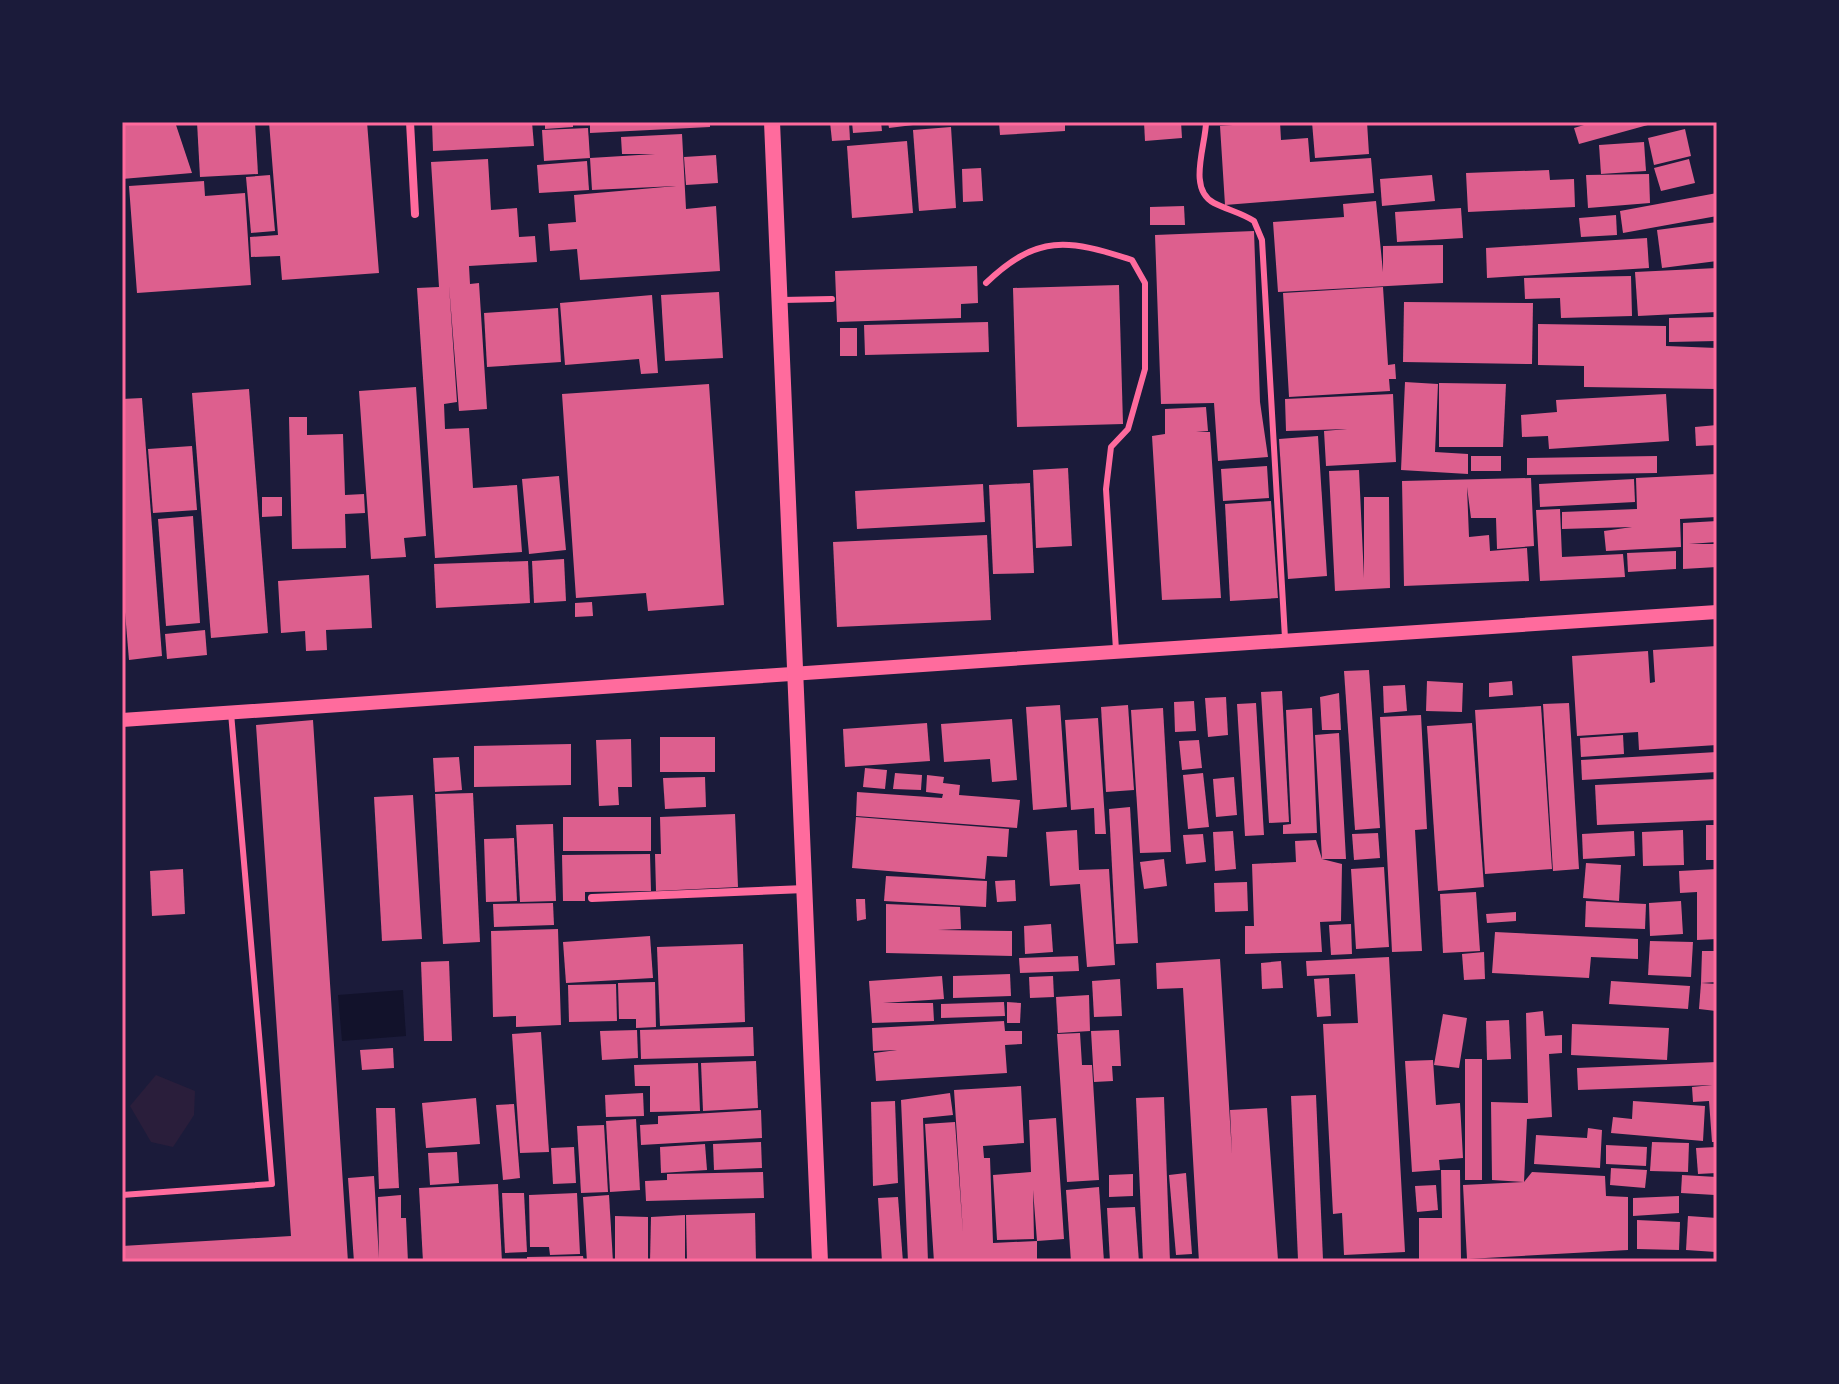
<svg xmlns="http://www.w3.org/2000/svg" width="1839" height="1384" viewBox="0 0 1839 1384" font-family="'Sofia Sans Condensed',sans-serif">
	<style>
		.green { fill: #2a1e3b }
		.water { fill: #12122b }
		.building { fill: #dd5f8e }
		.lines { fill: none; stroke-linecap: round; stroke-linejoin: round }
		.service { stroke: #ff6b9d; stroke-width: 6 }
		.minor { stroke: #ff6b9d; stroke-width: 8 }
		.tertiary { stroke: #ff6b9d; stroke-width: 14 }
		.secondary { stroke: #ff6b9d; stroke-width: 16 }
		.neatline { fill: none; stroke: #ff6b9d; stroke-width: 3 }
	</style>
	<rect width="100%" height="100%" fill="#1b1b3a"/>
	<!-- green -->
	<path class="green" d="M156,1075L195,1091L194,1115L173,1147L151,1142L130,1106Z"/>
	<!-- water -->
	<path class="water" d="M403,990L406,1036L342,1041L338,995Z"/>
	<!-- building -->
	<g class="building">
		<path d="M122,122H175L192,173L122,179Z"/>
		<path d="M197,122H255L258,174L200,177Z"/>
		<path d="M269,122H367L379,273L282,280L280,256L251,257L250,237L278,235Z"/>
		<path d="M432,122H532L534,146L433,151Z"/>
		<path d="M545,122H573V127L545,129Z"/>
		<path d="M590,122H710V127L590,133Z"/>
		<path d="M830,122H849L850,140L832,141Z"/>
		<path d="M852,122H881L882,131L853,133Z"/>
		<path d="M888,122H921V124L889,128Z"/>
		<path d="M999,122H1065V131L1000,135Z"/>
		<path d="M1144,122H1181L1182,138L1145,141Z"/>
		<path d="M1271,122H1280L1281,140L1308,138L1310,162L1371,158L1374,193L1225,205L1220,126Z"/>
		<path d="M1312,122H1367L1369,154L1315,158Z"/>
		<path d="M1594,122H1655V123L1579,144L1574,128Z"/>
		<path d="M951,127L956,208L919,211L913,130Z"/>
		<path d="M588,128L590,158L544,161L542,130Z"/>
		<path d="M1685,129L1691,156L1654,165L1648,138Z"/>
		<path d="M682,134L686,209L716,206L720,271L580,280L577,249L550,251L548,224L576,222L574,195L676,186L592,190L590,158L655,154H622L621,137Z"/>
		<path d="M907,141L913,213L852,218L847,146Z"/>
		<path d="M1644,142L1646,171L1601,174L1599,145Z"/>
		<path d="M716,155L718,183L686,185L684,157Z"/>
		<path d="M488,159L491,210L517,208L519,237L535,236L537,262L469,266L470,284L479,283L487,409L459,411L449,285L457,402L444,404L445,429L469,428L473,488L517,485L522,552L435,558L417,288L439,287L431,162Z"/>
		<path d="M1689,159L1695,183L1661,191L1654,168Z"/>
		<path d="M587,161L589,190L539,193L537,165Z"/>
		<path d="M981,168L983,201L963,202L962,169Z"/>
		<path d="M1549,170L1550,180L1574,179L1575,207L1468,212L1466,173Z"/>
		<path d="M1649,174L1650,203L1588,208L1586,175Z"/>
		<path d="M270,175L275,231L251,233L246,177Z"/>
		<path d="M1432,175L1435,201L1382,206L1380,179Z"/>
		<path d="M204,181L205,196L245,193L251,285L137,293L129,186Z"/>
		<path d="M1717,193V216L1623,233L1620,211Z"/>
		<path d="M1376,201L1383,272V246L1443,245V283L1278,292L1273,222L1344,217L1343,204Z"/>
		<path d="M1184,206L1185,225H1150V207Z"/>
		<path d="M1461,208L1463,238L1397,242L1395,212Z"/>
		<path d="M1616,215L1617,235L1581,237L1579,218Z"/>
		<path d="M1717,222V261L1662,268L1657,230Z"/>
		<path d="M1254,231L1260,402L1268,457L1218,461L1214,403L1161,404L1155,235Z"/>
		<path d="M1647,238L1649,268L1487,278L1486,248Z"/>
		<path d="M977,266L978,303L961,304V318L837,322L835,271Z"/>
		<path d="M1717,268V312L1638,316L1635,272Z"/>
		<path d="M1631,276L1632,316L1561,318L1560,298L1525,299L1524,278Z"/>
		<path d="M1119,285L1123,424L1017,427L1013,288Z"/>
		<path d="M1383,287L1388,365L1395,364L1396,379H1389L1390,391L1289,397L1283,293Z"/>
		<path d="M719,292L723,358L665,361L661,295Z"/>
		<path d="M652,295L658,373L641,374L639,359L565,365L560,303Z"/>
		<path d="M1404,302L1533,303L1532,364L1403,362Z"/>
		<path d="M558,308L561,362L487,367L484,313Z"/>
		<path d="M1717,317V341L1669,342V318Z"/>
		<path d="M988,322L989,352L865,355L864,325Z"/>
		<path d="M1538,324L1666,326V346L1717,348V389L1584,387V366L1538,365Z"/>
		<rect x="840" y="328" width="17" height="28"/>
		<path d="M1405,382L1438,384L1435,452L1468,454V474L1401,470Z"/>
		<path d="M1439,383L1506,384L1503,447H1439Z"/>
		<path d="M709,384L724,605L648,611L646,593L576,598L562,394Z"/>
		<path d="M416,387L426,536L404,538L406,557L371,559L359,391Z"/>
		<path d="M249,389L268,633L211,638L192,393Z"/>
		<path d="M1393,394L1396,462L1326,466L1324,431L1347,429L1286,431L1285,399Z"/>
		<path d="M1666,394L1669,441L1549,449L1548,436L1522,437L1521,415L1557,412L1556,400Z"/>
		<path d="M142,398L162,656L129,660L122,576V399Z"/>
		<path d="M1206,407L1208,431L1196,432H1210L1221,598L1162,600L1152,436L1165,434V409Z"/>
		<path d="M289,417H307V435L343,434L345,495L364,494L365,513L345,514L346,548L292,549Z"/>
		<path d="M1717,425V445L1696,446L1695,427Z"/>
		<path d="M1318,436L1327,576L1288,579L1279,439Z"/>
		<path d="M192,446L197,510L153,513L148,449Z"/>
		<rect x="1471" y="456" width="30" height="15"/>
		<path d="M1657,456V473L1527,475V458Z"/>
		<path d="M1267,466L1269,498L1223,501L1221,469Z"/>
		<path d="M1068,468L1072,546L1036,548L1033,470Z"/>
		<path d="M1359,470L1364,578V497H1389L1390,588L1335,591L1329,471Z"/>
		<path d="M1717,474V517L1680,519L1681,547L1606,551L1604,531L1632,527L1562,529V512L1637,509L1636,478Z"/>
		<path d="M559,476L566,550L529,554L522,479Z"/>
		<path d="M1531,478L1534,546L1497,549L1496,518H1471L1467,487L1469,537L1489,535L1490,551L1527,548L1529,581L1404,586L1402,481Z"/>
		<path d="M1634,479L1635,502L1540,507L1539,484Z"/>
		<path d="M1030,483L1034,573L993,574L989,485Z"/>
		<path d="M983,484L985,522L857,529L855,491Z"/>
		<path d="M262,497H282V516L262,517Z"/>
		<path d="M1271,501L1278,598L1230,601L1225,504Z"/>
		<path d="M1560,509L1562,557L1623,554L1625,577L1540,581L1536,510Z"/>
		<path d="M193,516L200,623L166,626L158,519Z"/>
		<path d="M1717,521V542L1689,544H1717V567L1683,569V523Z"/>
		<path d="M987,535L991,620L837,627L833,542Z"/>
		<path d="M1676,551V569L1628,572L1627,553Z"/>
		<path d="M564,559L566,601L534,603L532,561Z"/>
		<path d="M528,561L530,603L436,608L434,564Z"/>
		<path d="M369,575L372,628L326,630L327,650L306,651L305,631L281,633L278,581Z"/>
		<path d="M592,602L593,616L575,617V603Z"/>
		<path d="M205,630L207,655L167,659L165,634Z"/>
		<path d="M1717,646V745L1639,750L1638,732L1577,736L1572,656L1648,651L1650,683L1655,682L1653,650Z"/>
		<path d="M1369,670L1380,828L1355,830L1344,671Z"/>
		<path d="M1427,681L1463,683L1462,712L1426,711Z"/>
		<path d="M1512,681L1513,695L1489,697V683Z"/>
		<path d="M1405,685L1407,711L1384,713L1383,686Z"/>
		<path d="M1282,691L1289,822L1269,823L1261,692Z"/>
		<path d="M1339,693L1341,730H1322L1320,697Z"/>
		<path d="M1226,697L1228,735L1208,737L1205,698Z"/>
		<path d="M1194,701L1196,731L1175,732L1174,702Z"/>
		<path d="M1256,703L1264,835L1245,836L1237,704Z"/>
		<path d="M1569,703L1579,869L1553,871L1543,704Z"/>
		<path d="M1060,705L1067,807L1033,810L1026,707Z"/>
		<path d="M1128,705L1134,790L1106,792L1101,707Z"/>
		<path d="M1541,706L1552,869L1485,874L1475,710Z"/>
		<path d="M1163,708L1171,852L1140,853L1131,710Z"/>
		<path d="M1312,708L1317,833L1283,834V825L1291,824L1286,710Z"/>
		<path d="M1421,715L1427,829L1415,830L1422,951L1392,952L1380,717Z"/>
		<path d="M1098,718L1106,834H1095L1094,808L1071,810L1065,720Z"/>
		<path d="M1012,719L1017,780L992,782L990,759L944,762L941,724Z"/>
		<path d="M313,720L348,1262H122V1246L291,1236L256,725Z"/>
		<path d="M927,723L930,761L845,767L843,729Z"/>
		<path d="M1472,723L1484,887L1438,891L1427,726Z"/>
		<path d="M1339,733L1346,859H1322L1342,864L1341,921L1320,922L1322,952L1245,954V926H1254L1252,864L1296,862L1295,841L1316,840L1322,859L1315,735Z"/>
		<path d="M1623,735L1624,754L1581,757L1580,738Z"/>
		<rect x="660" y="737" width="55" height="35"/>
		<path d="M631,739L632,787H618L619,805L599,806L596,740Z"/>
		<path d="M1199,740L1202,768L1182,770L1179,741Z"/>
		<path d="M571,744V785L474,787V746Z"/>
		<path d="M1717,752V772L1582,780L1581,760Z"/>
		<path d="M459,757L462,790L435,792L433,758Z"/>
		<path d="M865,768L887,770L885,789L863,787Z"/>
		<path d="M895,773L922,775L921,790L893,789Z"/>
		<path d="M1203,773L1209,827L1188,829L1183,775Z"/>
		<path d="M927,775L944,777L943,783L960,785L959,795L1020,800L1017,828L856,816L857,792L942,798L943,794L926,792Z"/>
		<path d="M705,777L706,807L665,809L663,778Z"/>
		<path d="M1234,777L1237,815L1216,817L1213,779Z"/>
		<path d="M1717,779V820L1597,825L1595,785Z"/>
		<path d="M473,793L480,942L443,944L435,794Z"/>
		<path d="M413,795L422,939L382,941L374,797Z"/>
		<path d="M1130,807L1138,943L1116,944L1109,809Z"/>
		<path d="M735,814L738,887L656,891L655,854H661L660,817Z"/>
		<rect x="563" y="817" width="88" height="34"/>
		<path d="M856,817L1009,829L1007,857L987,856L985,879L852,868Z"/>
		<path d="M553,824L556,901L520,902L516,825Z"/>
		<rect x="1706" y="825" width="11" height="35"/>
		<path d="M1077,830L1079,870L1109,869L1115,965L1087,967L1080,884L1050,886L1046,832Z"/>
		<path d="M1683,830L1684,865L1643,866L1642,832Z"/>
		<path d="M1233,831L1236,869L1215,871L1213,832Z"/>
		<path d="M1634,831L1635,856L1583,859L1582,834Z"/>
		<path d="M1378,833L1380,858L1354,860L1352,834Z"/>
		<path d="M1203,834L1206,862L1186,864L1183,835Z"/>
		<path d="M514,838L517,901L486,902L484,839Z"/>
		<path d="M650,854L651,891L585,892V901H563L562,855Z"/>
		<path d="M1164,859L1167,886L1144,889L1140,862Z"/>
		<path d="M1586,863L1621,865L1619,901L1583,898Z"/>
		<path d="M1384,867L1389,947L1356,949L1351,869Z"/>
		<path d="M183,869L185,914L152,916L150,871Z"/>
		<path d="M1717,869V939L1697,940V892L1680,893L1679,871Z"/>
		<path d="M886,876L987,881L986,907L884,901Z"/>
		<path d="M1015,880L1016,901L997,902L995,881Z"/>
		<path d="M1247,882L1248,911L1215,912L1214,883Z"/>
		<path d="M1476,892L1480,951L1443,953L1440,894Z"/>
		<path d="M856,899H865L866,919L857,921Z"/>
		<path d="M1586,901L1646,904L1645,929L1585,927Z"/>
		<path d="M1681,901L1683,934L1650,936L1649,903Z"/>
		<path d="M553,903L554,925L494,927L493,904Z"/>
		<path d="M886,904L960,907L961,929L938,930L1012,931V956L886,953Z"/>
		<path d="M1516,912V921L1487,923L1486,914Z"/>
		<path d="M1051,924L1053,952L1025,954L1024,926Z"/>
		<path d="M1351,924L1352,954L1331,955L1329,925Z"/>
		<path d="M558,929L561,1025L516,1027V1016L493,1017L491,931Z"/>
		<path d="M1495,932L1638,939V959L1591,957L1589,978L1492,973Z"/>
		<path d="M650,936L653,978L566,983L563,942Z"/>
		<path d="M1650,941L1693,942L1691,977L1648,975Z"/>
		<path d="M743,944L745,1022L660,1026L657,947Z"/>
		<path d="M1714,944H1717V982L1701,983L1702,951H1714Z"/>
		<path d="M1484,952L1485,979L1464,980L1462,954Z"/>
		<path d="M1078,956L1079,971L1020,973L1019,958Z"/>
		<path d="M1389,957L1405,1252L1344,1255L1342,1213L1333,1214L1323,1024L1358,1023L1355,974L1307,976L1306,961Z"/>
		<path d="M1220,959L1232,1154L1230,1110L1267,1108L1278,1260L1199,1262L1183,988L1157,989L1156,963Z"/>
		<path d="M449,961L452,1041H424L421,962Z"/>
		<path d="M1281,961L1283,988L1262,989L1261,963Z"/>
		<path d="M1010,974L1011,996L953,998V976Z"/>
		<path d="M942,976L944,999L883,1003H933L934,1021L872,1023L869,981Z"/>
		<path d="M1053,976L1054,997L1030,998L1029,977Z"/>
		<path d="M1329,978L1331,1016L1317,1017L1314,979Z"/>
		<path d="M1120,979L1122,1016L1094,1017L1092,981Z"/>
		<path d="M1611,981L1690,986L1688,1009L1609,1004Z"/>
		<path d="M655,982L656,1027L636,1028V1019H619L618,983Z"/>
		<path d="M1701,983L1717,984L1716,1011L1699,1009Z"/>
		<path d="M616,984L617,1021L569,1022L568,985Z"/>
		<path d="M1089,995L1090,1031L1058,1033L1056,997Z"/>
		<path d="M1004,1002L1005,1016L941,1018V1004Z"/>
		<path d="M1007,1002L1021,1003L1020,1023H1007Z"/>
		<path d="M1543,1011L1545,1036L1562,1035V1053L1549,1054L1552,1117L1527,1119L1524,1182L1532,1172L1605,1176L1606,1196L1628,1197V1250L1467,1259L1463,1185L1524,1182L1492,1180L1491,1102L1528,1103L1526,1013Z"/>
		<path d="M1443,1014L1467,1018L1459,1068L1434,1065Z"/>
		<path d="M1509,1020L1511,1059L1487,1060L1486,1021Z"/>
		<path d="M1004,1021L1005,1031H1022V1044L1005,1045L1007,1073L876,1081L874,1053L897,1050L873,1051L872,1028Z"/>
		<path d="M1572,1024L1669,1028L1667,1060L1571,1055Z"/>
		<path d="M753,1027L754,1056L641,1059L640,1030Z"/>
		<path d="M637,1030L638,1058L602,1060L600,1031Z"/>
		<path d="M1119,1030L1121,1066H1112L1113,1081L1094,1082L1091,1031Z"/>
		<path d="M541,1032L549,1152L520,1153L512,1034Z"/>
		<path d="M1080,1033L1082,1065H1092L1099,1180L1067,1182L1057,1034Z"/>
		<path d="M393,1048L394,1068L362,1070L360,1050Z"/>
		<rect x="1465" y="1059" width="17" height="121"/>
		<path d="M1433,1060L1436,1105L1460,1103L1463,1158L1439,1160L1440,1170L1412,1172L1405,1061Z"/>
		<path d="M756,1061L758,1108L703,1111L701,1063Z"/>
		<path d="M1717,1062V1142H1712L1709,1101L1693,1102L1692,1087L1712,1085L1578,1090L1577,1068Z"/>
		<path d="M698,1063L700,1111L650,1112V1086H635L634,1065Z"/>
		<path d="M1021,1086L1024,1143L983,1146L984,1158H990L993,1243L1037,1241V1262H934L925,1124L955,1122L963,1233L954,1090Z"/>
		<path d="M643,1093L644,1116L606,1117L605,1095Z"/>
		<path d="M950,1093L953,1115L923,1118L928,1262H908L901,1100Z"/>
		<path d="M1316,1095L1323,1260H1298L1291,1096Z"/>
		<path d="M1164,1097L1170,1262H1143L1136,1098Z"/>
		<path d="M476,1098L480,1144L426,1148L422,1103Z"/>
		<path d="M895,1101L898,1183L873,1186L871,1102Z"/>
		<path d="M1633,1101L1705,1106L1703,1141L1611,1133L1613,1117L1632,1119Z"/>
		<path d="M514,1104L520,1178L503,1180L496,1105Z"/>
		<path d="M376,1108H395L399,1188L379,1189Z"/>
		<path d="M761,1110L762,1138L641,1145L640,1125L658,1124V1116Z"/>
		<path d="M1056,1118L1064,1239L1037,1241L1033,1190L1034,1239L997,1240L993,1175L1031,1172L1029,1120Z"/>
		<path d="M636,1119L640,1190L610,1192L606,1121Z"/>
		<path d="M604,1125L608,1192L581,1193L577,1126Z"/>
		<path d="M1588,1128L1602,1130L1600,1168L1534,1164L1536,1135L1587,1138Z"/>
		<path d="M761,1142L762,1168L714,1170L713,1144Z"/>
		<path d="M1652,1142L1689,1143L1688,1172L1650,1171Z"/>
		<path d="M705,1144L707,1170L661,1173L660,1147Z"/>
		<path d="M1606,1145L1647,1147L1646,1166L1606,1164Z"/>
		<path d="M574,1147L576,1183L553,1184L551,1148Z"/>
		<path d="M1717,1147V1173L1698,1174L1696,1148Z"/>
		<path d="M457,1152L459,1183L430,1185L428,1153Z"/>
		<path d="M1611,1168L1647,1170L1645,1188L1610,1185Z"/>
		<path d="M1441,1170H1460L1461,1261L1419,1262V1218H1442Z"/>
		<path d="M763,1172L764,1198L646,1201L645,1181L667,1180V1174Z"/>
		<path d="M1186,1173L1192,1254L1176,1255L1169,1175Z"/>
		<path d="M1133,1174V1196L1109,1197V1175Z"/>
		<path d="M1682,1175L1717,1177L1715,1195L1681,1193Z"/>
		<path d="M374,1176L379,1258L378,1197L401,1195V1218H406L408,1262H354L348,1178Z"/>
		<path d="M498,1184L502,1262H423L419,1188Z"/>
		<path d="M1436,1185L1438,1210L1417,1212L1415,1186Z"/>
		<path d="M1099,1187L1104,1262H1071L1066,1190Z"/>
		<path d="M502,1193H524L527,1252L505,1253Z"/>
		<path d="M577,1193L580,1254L550,1255L549,1247H530L529,1195Z"/>
		<path d="M609,1195L613,1262H587L583,1197Z"/>
		<path d="M1679,1196V1213L1633,1216V1198Z"/>
		<path d="M898,1197L903,1262H882L878,1198Z"/>
		<path d="M1135,1207L1139,1262H1110L1107,1208Z"/>
		<path d="M755,1213L756,1262H687L686,1215Z"/>
		<path d="M685,1215V1262H650L651,1217Z"/>
		<path d="M615,1216L648,1217V1262H615Z"/>
		<path d="M1688,1216L1717,1218L1716,1252L1686,1250Z"/>
		<path d="M1637,1220L1680,1222L1679,1250L1637,1249Z"/>
		<path d="M583,1256L584,1262H527V1257Z"/>
	</g>
	<g class="lines">
		<!-- service -->
		<g class="service">
			<path d="M1206,122C1206,145 1187,189 1214,203C1228,210 1242,213 1254,221L1262,240L1285,638"/>
			<path d="M986,283C1037,234 1068,239 1132,260L1145,283V369L1128,429L1111,447L1106,489L1116,650"/>
			<path d="M782,300L832,299"/>
			<path d="M122,1195L272,1184L231,713"/>
		</g>
		<!-- minor -->
		<g class="minor">
			<path d="M410,122L415,214"/>
			<path d="M592,898L805,889"/>
		</g>
		<!-- tertiary -->
		<path class="tertiary" d="M122,720C654,685 1185,645 1717,612"/>
		<!-- secondary -->
		<path class="secondary" d="M772,122L820,1262"/>
	</g>
	<!-- border -->
	<rect width="1839" height="1384" fill="none" stroke="#1b1b3a" stroke-width="248"/>
	<rect x="124" y="124" width="1591" height="1136" class="neatline"/>
</svg>
